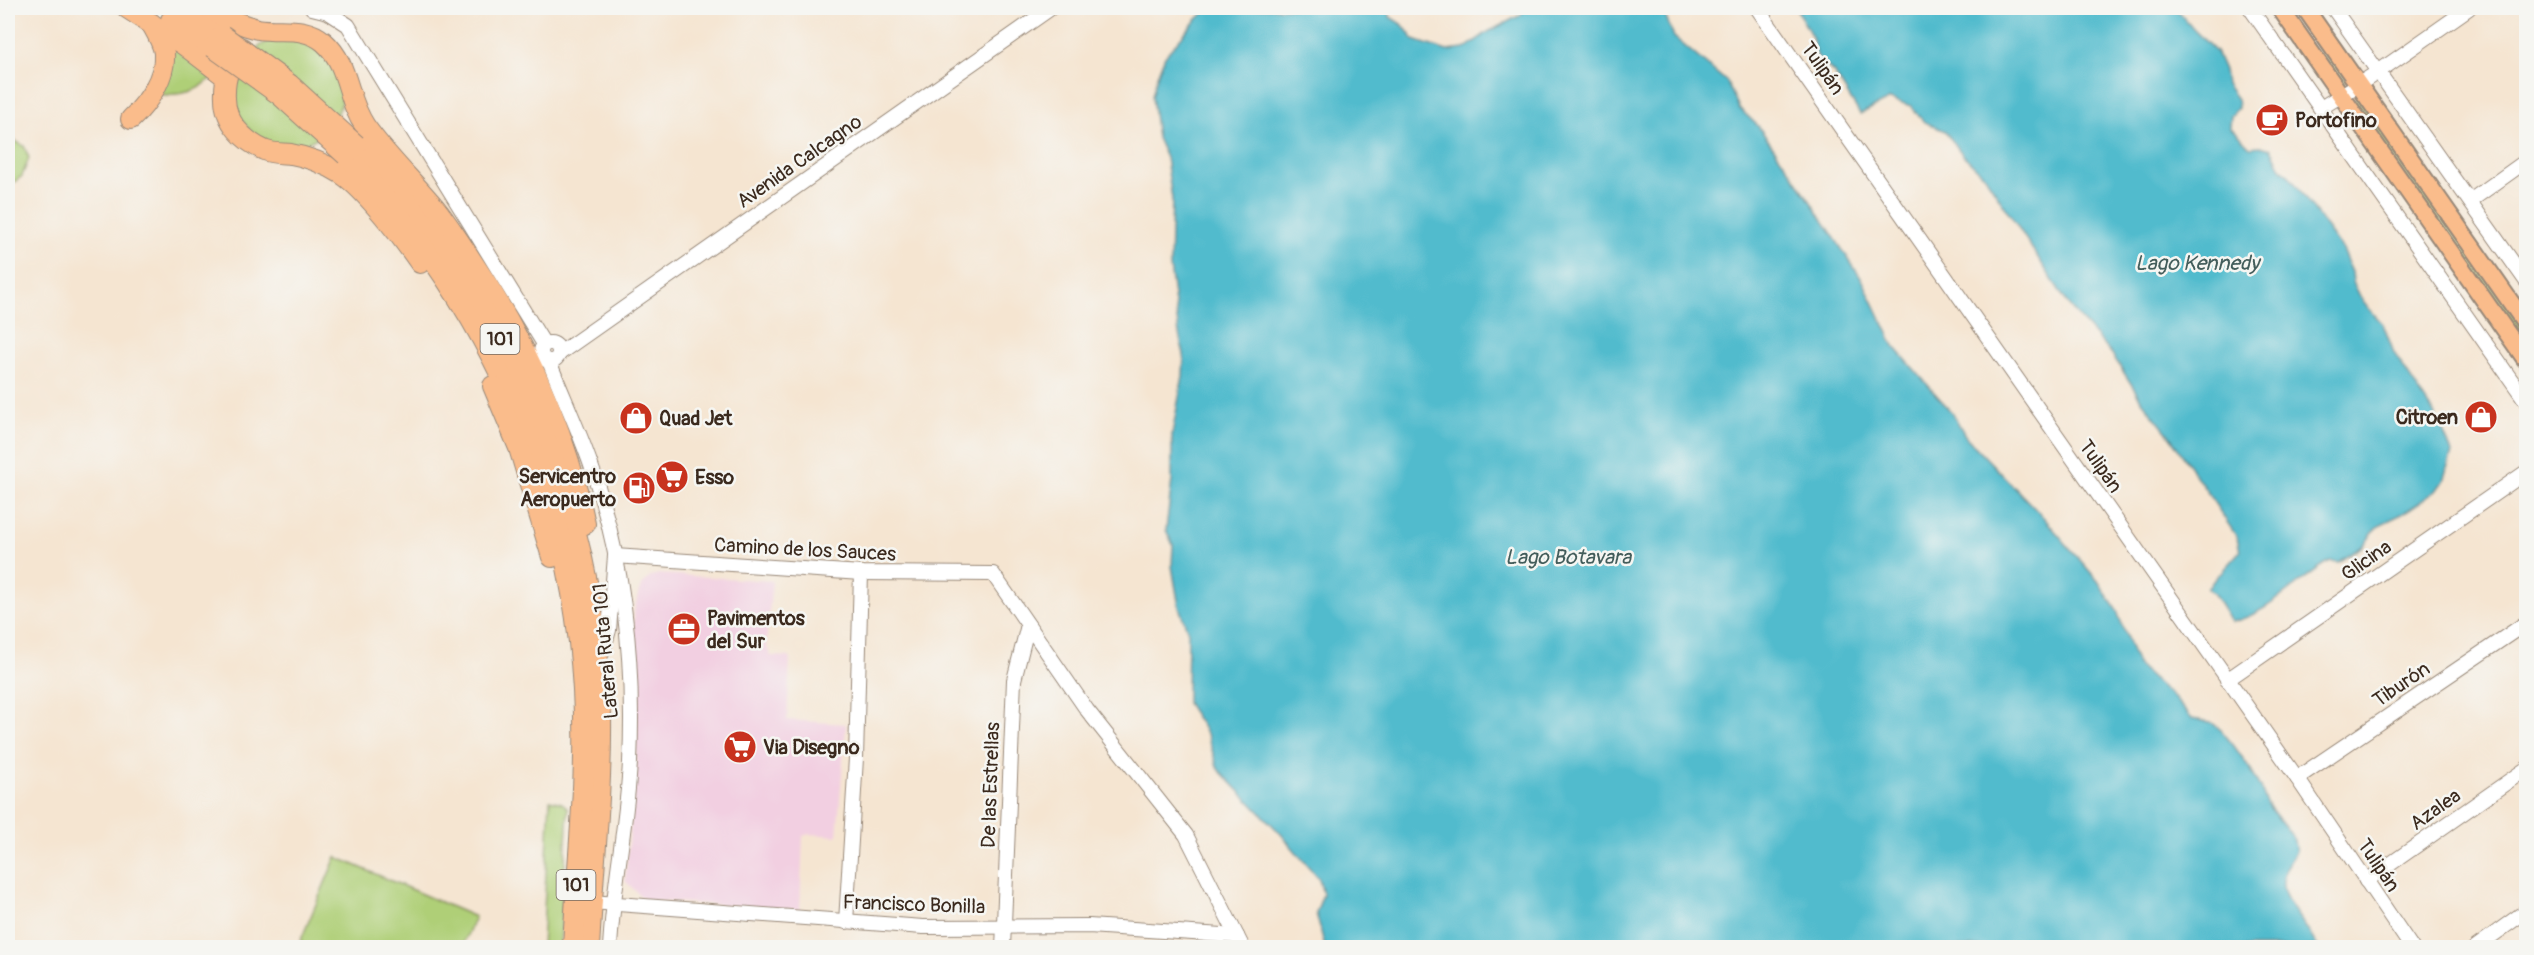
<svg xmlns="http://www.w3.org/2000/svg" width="2534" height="955" viewBox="0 0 2534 955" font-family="Pangolin,sans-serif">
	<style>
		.built { fill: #f2cfe1 }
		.green { fill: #afcf77; stroke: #757c4a; stroke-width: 1.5 }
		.water { fill: #51bbcd; stroke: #467276; stroke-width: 1.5 }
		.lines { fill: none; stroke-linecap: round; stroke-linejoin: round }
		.minor-casing { stroke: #988878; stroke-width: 16 }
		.major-casing { stroke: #988878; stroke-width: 20 }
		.highway-casing { stroke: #988878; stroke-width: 22 }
		.minor { stroke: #fff; stroke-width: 14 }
		.major { stroke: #fabc8b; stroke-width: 16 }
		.highway { stroke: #fabc8b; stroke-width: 20 }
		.highway-bridge-casing { stroke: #988878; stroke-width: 22; stroke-linecap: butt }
		.highway-bridge { stroke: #fabc8b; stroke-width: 20 }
		.labels { text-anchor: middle; stroke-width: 5; stroke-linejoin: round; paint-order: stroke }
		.shield { fill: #f6f6f2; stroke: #73675e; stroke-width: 1.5 }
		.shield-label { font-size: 18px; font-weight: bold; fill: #3b2a1e }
		.street-label { font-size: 20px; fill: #3b2a1e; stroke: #f6f6f2 }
		.poi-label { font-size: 20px; font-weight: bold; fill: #3b2a1e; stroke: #f6f6f2; text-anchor: start }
		.water-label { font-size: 21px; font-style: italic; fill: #435d5b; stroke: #f6f6f2 }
	</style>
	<rect width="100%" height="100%" fill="#f6f6f2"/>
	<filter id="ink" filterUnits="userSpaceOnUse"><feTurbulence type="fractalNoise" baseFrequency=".0167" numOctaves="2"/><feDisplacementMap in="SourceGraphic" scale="12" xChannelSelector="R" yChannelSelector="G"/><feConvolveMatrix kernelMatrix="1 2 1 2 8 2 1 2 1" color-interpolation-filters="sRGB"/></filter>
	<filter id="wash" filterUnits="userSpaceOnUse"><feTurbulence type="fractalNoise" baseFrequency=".008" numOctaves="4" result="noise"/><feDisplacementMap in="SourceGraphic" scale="24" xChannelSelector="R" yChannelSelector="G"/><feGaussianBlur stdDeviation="1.35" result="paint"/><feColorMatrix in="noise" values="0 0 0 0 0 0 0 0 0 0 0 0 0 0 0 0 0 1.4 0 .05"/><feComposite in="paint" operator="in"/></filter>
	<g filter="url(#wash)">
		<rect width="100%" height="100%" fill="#f5e5d1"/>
		<!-- built -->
		<path class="built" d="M659,574L772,581L766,645L771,656L790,657L787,720L846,724L837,836L809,834L803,836L800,910L645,900L625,881L636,770L634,611L639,591L644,583L651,576Z"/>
		<!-- green -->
		<g class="green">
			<path d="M2287,8H2298L2348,79L2343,85Z"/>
			<circle cx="288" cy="92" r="54"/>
			<path d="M169,41L211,78C197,93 182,94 163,95L161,93Z"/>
			<path d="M2356,97H2360L2526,332V348L2353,102Z"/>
			<path d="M8,137L24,146L29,158L22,176L8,187Z"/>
			<path d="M550,800L562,803L568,808L560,947H542Z"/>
			<path d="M336,857L475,917L462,947L313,948L300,942Z"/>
		</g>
		<!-- water -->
		<g class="water">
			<path d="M1209,8H1389L1390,17L1403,25L1414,40L1447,51L1464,49L1488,32L1521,15L1524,8H1662L1674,37L1727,82L1739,108L1758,126L1791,172L1863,281L1894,346L1953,414L1966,437L2044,518L2098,581L2117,611L2137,665L2174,698L2192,719L2211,722L2221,730L2234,746L2251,770L2270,808L2293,837L2296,851C2276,882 2280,891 2300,919C2307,928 2312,938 2318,947H1325L1316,913L1323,894L1319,879L1281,834L1218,769L1207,734L1187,703L1188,632L1179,607L1172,566L1173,545L1166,530L1172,480V434L1183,376L1184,354L1179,334L1170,266L1172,199L1166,158L1157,138L1152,96L1157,76L1165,56L1196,20Z"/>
			<path d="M1796,8H2175L2194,30L2216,52L2224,70L2226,84L2237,99L2238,108L2231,116L2230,127L2250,147L2260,146L2271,149L2282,169L2291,178L2341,248L2352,272L2353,282L2363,302L2383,324L2394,353L2440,423L2452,453L2443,481L2436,491L2402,514L2379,525L2363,546L2338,562L2330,561C2300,578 2266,616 2231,622L2214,594L2207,588L2240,551L2237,537L2169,435L2142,401L2112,354L2070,307L1985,176L1963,155L1945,131L1924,122L1911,106L1890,99L1860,114L1835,74L1817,56L1812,37Z"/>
		</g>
	</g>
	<g filter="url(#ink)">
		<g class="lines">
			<!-- minor casing -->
			<g class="minor-casing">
				<g id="minor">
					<path d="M312,8L328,12L348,25L544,344"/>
					<path d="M1757,8L2297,778L2412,948"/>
					<path d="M2250,8L2526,401"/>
					<path d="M2333,8L2526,281"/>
					<path d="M2321,108L2378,72L2469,8"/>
					<path d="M2470,201L2526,161"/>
					<circle cx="550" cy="352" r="9"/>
					<path d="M560,353L1051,8"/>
					<path d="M549,361C567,406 588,450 601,497C626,582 634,674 630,762C627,825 613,885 610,948"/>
					<path d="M603,651L609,630L615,556L861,573L993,574L1087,710L1186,835L1243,948"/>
					<path d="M2227,680L2526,472"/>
					<path d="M2297,778L2526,623"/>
					<path d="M2366,881L2526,769"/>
					<path d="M591,902L923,927L1089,926L1237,936"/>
					<path d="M846,922L856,758L861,573"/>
					<path d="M1003,948L1014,680L1028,625"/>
					<path d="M2475,948L2526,911"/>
				</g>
			</g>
			<!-- major casing -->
			<g class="major-casing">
				<g id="major">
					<path d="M2280,8L2526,360"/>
					<path d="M2305,8L2526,324"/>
				</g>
			</g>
			<!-- highway casing -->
			<g class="highway-casing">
				<g id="highway">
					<path d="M127,8L184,45L226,77"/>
					<path d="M179,8L222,35"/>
					<path d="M208,8C223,17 241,25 258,29C281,33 304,25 324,42C350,65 346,99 365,126C386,156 413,181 436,209C454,232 469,257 485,281C532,356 567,436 585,524"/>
					<path d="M171,20L213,47"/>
					<path d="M242,48C229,63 224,79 225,98C225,122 244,141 264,150C272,154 283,153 291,154C309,157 327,165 342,174C365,189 404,240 420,263"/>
					<path d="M131,119C147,104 166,77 164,53C163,43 156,32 151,23"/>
					<path d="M356,145C504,297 597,502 601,716C602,793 593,871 589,948"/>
					<path d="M346,155C486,300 572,488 583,690C588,775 577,862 573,948"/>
					<path d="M493,386L519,448L552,557"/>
				</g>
			</g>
			<!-- minor -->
			<use href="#minor" class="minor"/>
			<!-- major -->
			<use href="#major" class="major"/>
			<!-- highway -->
			<use href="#highway" class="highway"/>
			<!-- highway-bridge casing -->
			<g class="highway-bridge-casing">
				<g id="highway-bridge">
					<path d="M222,35L289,84L356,145"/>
					<path d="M213,47L280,95L346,155"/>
				</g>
			</g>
			<!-- highway-bridge -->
			<use href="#highway-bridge" class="highway-bridge"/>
		</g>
	</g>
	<!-- icons -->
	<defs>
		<g id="cafe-disc" transform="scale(1.725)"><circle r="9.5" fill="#c8321e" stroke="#f6f6f2"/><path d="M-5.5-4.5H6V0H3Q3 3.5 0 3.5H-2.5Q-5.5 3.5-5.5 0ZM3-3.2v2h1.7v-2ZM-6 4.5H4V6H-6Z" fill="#fff"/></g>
		<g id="shop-disc" transform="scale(1.725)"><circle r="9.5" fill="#c8321e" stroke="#f6f6f2"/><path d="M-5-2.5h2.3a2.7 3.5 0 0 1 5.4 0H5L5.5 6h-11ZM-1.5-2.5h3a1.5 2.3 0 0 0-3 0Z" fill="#fff"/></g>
		<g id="supermarket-disc" transform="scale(1.725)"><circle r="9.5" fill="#c8321e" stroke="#f6f6f2"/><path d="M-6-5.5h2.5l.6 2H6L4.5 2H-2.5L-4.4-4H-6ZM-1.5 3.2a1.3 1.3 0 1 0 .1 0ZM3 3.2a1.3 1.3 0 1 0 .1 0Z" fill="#fff"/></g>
		<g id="fuel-disc" transform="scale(1.725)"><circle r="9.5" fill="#c8321e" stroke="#f6f6f2"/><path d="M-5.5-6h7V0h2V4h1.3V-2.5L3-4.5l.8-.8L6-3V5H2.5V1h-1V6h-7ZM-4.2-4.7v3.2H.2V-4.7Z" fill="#fff"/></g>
		<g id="office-disc" transform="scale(1.725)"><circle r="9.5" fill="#c8321e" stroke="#f6f6f2"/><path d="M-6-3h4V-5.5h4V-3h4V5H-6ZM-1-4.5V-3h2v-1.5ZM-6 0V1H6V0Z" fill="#fff"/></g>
	</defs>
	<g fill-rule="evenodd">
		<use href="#cafe-disc" x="2272" y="120"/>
		<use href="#shop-disc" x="2481" y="417"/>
		<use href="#shop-disc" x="636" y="418"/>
		<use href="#supermarket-disc" x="672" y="477"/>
		<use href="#fuel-disc" x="639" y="488"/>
		<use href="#office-disc" x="684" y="629"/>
		<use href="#supermarket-disc" x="740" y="747"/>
	</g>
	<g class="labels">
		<!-- shield labels -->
		<g class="shield">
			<rect x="480.5" y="324" width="39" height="30" rx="4.5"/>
			<rect x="556.5" y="870" width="39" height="30" rx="4.5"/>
		</g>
		<g class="shield-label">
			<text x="500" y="345">101</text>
			<text x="576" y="891">101</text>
		</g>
		<!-- street labels -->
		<g class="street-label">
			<text transform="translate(1823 68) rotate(55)" y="7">Tulipán</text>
			<text transform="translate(799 161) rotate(-35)" y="7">Avenida Calcagno</text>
			<text transform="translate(2101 466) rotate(55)" y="7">Tulipán</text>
			<text transform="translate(805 549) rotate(3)" y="7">Camino de los Sauces</text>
			<text transform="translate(2366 560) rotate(-35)" y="7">Glicina</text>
			<text transform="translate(605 651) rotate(-95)" y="7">Lateral Ruta 101</text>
			<text transform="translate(2401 684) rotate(-34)" y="7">Tiburón</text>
			<text transform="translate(990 785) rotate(-88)" y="7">De las Estrellas</text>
			<text transform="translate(2435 809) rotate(-35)" y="7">Azalea</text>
			<text transform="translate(2379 865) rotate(56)" y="7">Tulipán</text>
			<text transform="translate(914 904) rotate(2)" y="7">Francisco Bonilla</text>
		</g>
		<!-- poi labels -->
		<g class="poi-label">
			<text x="2295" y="127">Portofino</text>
			<text x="2458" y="424" text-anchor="end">Citroen</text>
			<text x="659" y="425">Quad Jet</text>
			<text x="616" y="483" text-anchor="end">Servicentro<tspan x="616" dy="23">Aeropuerto</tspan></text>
			<text x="695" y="484">Esso</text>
			<text x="707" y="625">Pavimentos<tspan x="707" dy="23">del Sur</tspan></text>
			<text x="763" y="754">Via Disegno</text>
		</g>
		<!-- water labels -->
		<g class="water-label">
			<text x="2197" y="270">Lago Kennedy</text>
			<text x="1568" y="564">Lago Botavara</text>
		</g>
	</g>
	<!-- margin -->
	<rect width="2534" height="955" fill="none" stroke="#f6f6f2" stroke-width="30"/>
</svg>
